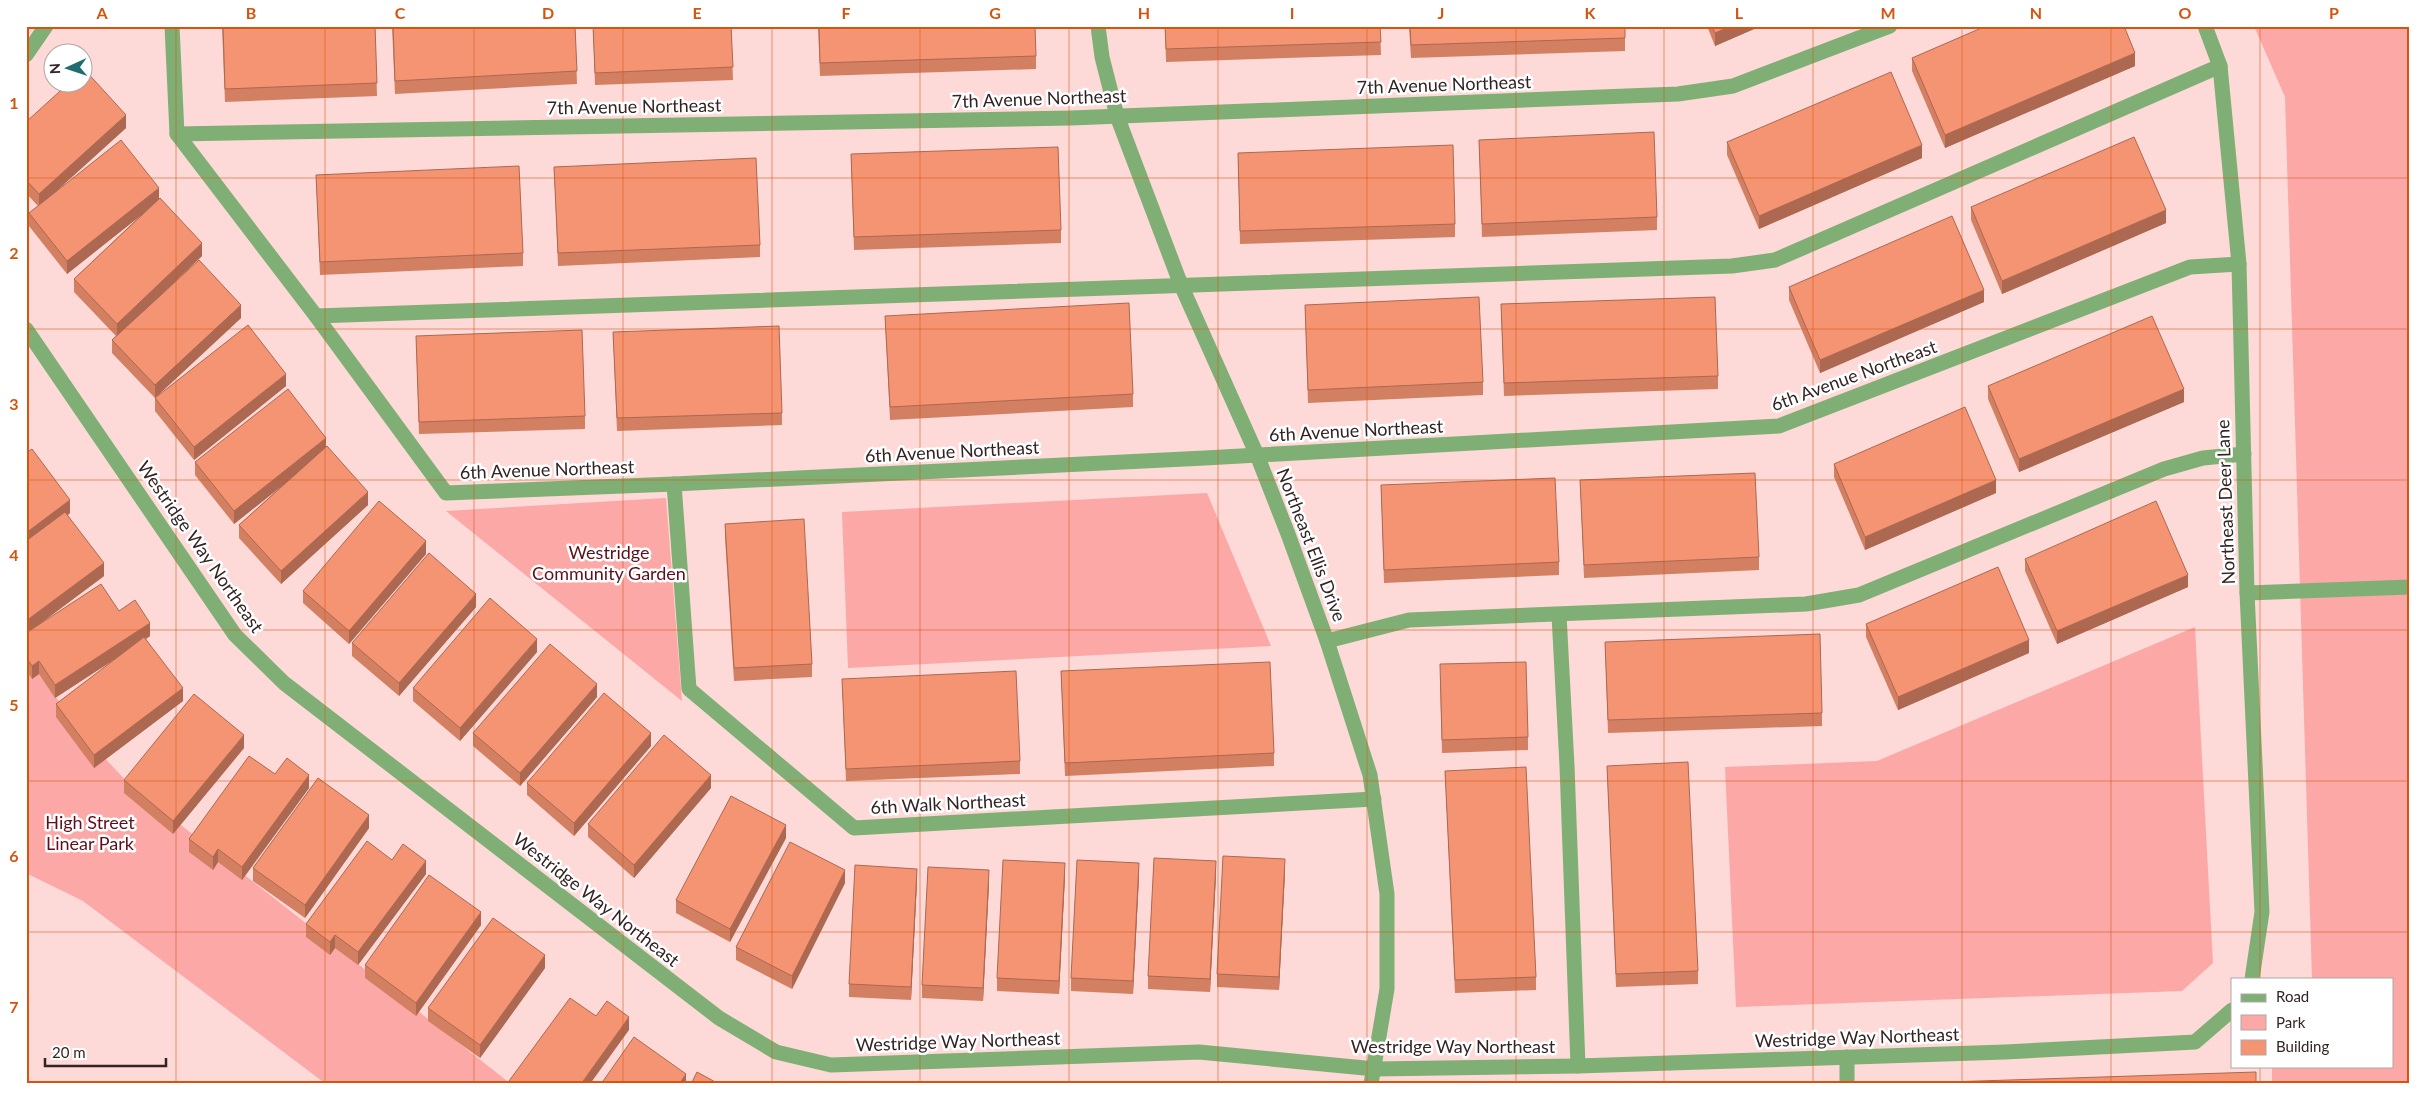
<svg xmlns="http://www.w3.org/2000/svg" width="2436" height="1110" viewBox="0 0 2436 1110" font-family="Lato,sans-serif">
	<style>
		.green { fill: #fba8a7 }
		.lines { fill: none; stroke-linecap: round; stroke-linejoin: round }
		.minor { stroke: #7faf74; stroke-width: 15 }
		.wall { fill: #d37f62 }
		.shaded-wall { fill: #ac6850 }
		.building { fill: #f59472; stroke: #ac6850 }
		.grid { fill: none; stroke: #d6540e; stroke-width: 1; stroke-opacity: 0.55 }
		.labels { text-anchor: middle; stroke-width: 5; stroke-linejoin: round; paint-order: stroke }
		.street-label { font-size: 18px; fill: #342323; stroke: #fff }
		.park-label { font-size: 18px; fill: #600f1a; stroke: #fff }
		.neatline { fill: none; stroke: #d6540e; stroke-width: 2 }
		.grid-label { font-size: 16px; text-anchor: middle; font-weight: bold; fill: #d6540e }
	</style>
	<rect width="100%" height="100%" fill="#fdd9d8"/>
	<!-- green -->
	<g class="green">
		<path d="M2254,26H2410V1084H2272V1066H2392V979H2312L2285,97Z"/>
		<path d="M1207,493L1271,646L848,668L842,512Z"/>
		<path d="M666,498L682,701L446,511Z"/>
		<path d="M2195,627L2213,963L2182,991L1736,1007L1725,767L1877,761Z"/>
		<path d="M26,654L80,732L131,786L511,1084H326L83,901L26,873Z"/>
	</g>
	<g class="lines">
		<!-- minor -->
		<g class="minor">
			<path d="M172,26L177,134L316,316L446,493L674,484L1205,458L1779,426L2190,267L2239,264"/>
			<path d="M1098,26L1102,57L1117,116L1181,285L1257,455L1288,534L1327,641L1370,775L1387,894V989L1371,1084"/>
			<path d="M2205,26L2220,66L2239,264L2247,593L2262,912L2252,979"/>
			<path d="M26,55L46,26"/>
			<path d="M177,134L1071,118L1678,94L1733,86L1890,26"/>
			<path d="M316,316L1732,266L1775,260L2220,66"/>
			<path d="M26,329L235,635L284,683L719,1018L776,1052L831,1065L1199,1052L1375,1069L1578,1066L2005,1052L2195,1042L2232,1010"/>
			<path d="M674,484L689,689L854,828L1374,799"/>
			<path d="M2247,593L2410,587"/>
			<path d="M1559,615L1567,766L1578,1066"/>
			<path d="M1327,641L1409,620L1806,604L1859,595L2164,469L2203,458L2244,454"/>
			<path d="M1847,1057V1084"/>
		</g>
	</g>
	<!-- wall -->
	<g class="wall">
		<path d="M222,26H375L377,96L225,102Z"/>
		<path d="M392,26H575L577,84L395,94Z"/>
		<path d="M593,26H731L733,80L595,85Z"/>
		<path d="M818,26L1036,56V69L820,76Z"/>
		<path d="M1165,26H1380L1381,55L1166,62Z"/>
		<path d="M1409,26H1625V51L1411,58Z"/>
		<path d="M1707,26H1761L1715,46Z"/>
		<path d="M1912,58L2135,66L1945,148L1912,71Z"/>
		<path d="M26,122L126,128L56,191L159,198L202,256L169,287L241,318L155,398L112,353V340L116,336L74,292V279L140,216L67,274L29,226V213L38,206L26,193Z"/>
		<path d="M1479,140L1657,217V230L1482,237Z"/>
		<path d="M1727,142L1922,158L1759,229L1727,155Z"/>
		<path d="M1238,153L1455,224V237L1240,244Z"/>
		<path d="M851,154L1061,230V243L854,250Z"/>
		<path d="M554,167L760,245V257L558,266Z"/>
		<path d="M316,175L523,253V266L320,275Z"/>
		<path d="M1971,207L2166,223L2002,294L1971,220Z"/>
		<path d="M1789,287L1984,302L1820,373L1789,300Z"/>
		<path d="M1501,304L1718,376V389L1504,396Z"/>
		<path d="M1305,305L1483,382V395L1308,403Z"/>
		<path d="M885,316L1133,394V407L890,420Z"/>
		<path d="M613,332L782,413V425L617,431Z"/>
		<path d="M416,336L585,416V429L419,434Z"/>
		<path d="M286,386L194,460L155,411V398Z"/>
		<path d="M1988,386L2184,402L2019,472L1988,399Z"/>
		<path d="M326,446L368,505L281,584L239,538V525L286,482L234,524L195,475V462Z"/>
		<path d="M26,453L70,513L68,515L104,576L36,627L119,611L150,636L146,639L183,701L94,768L56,717V704L120,656L55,698L39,674L32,679L26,670Z"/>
		<path d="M1834,464L1996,493L1865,550L1834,477Z"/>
		<path d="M1580,480L1759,557V570L1584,578Z"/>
		<path d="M1381,485L1559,562V575L1384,583Z"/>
		<path d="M725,524L812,664V677L734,681L725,537Z"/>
		<path d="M426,554L349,644L303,603V591Z"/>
		<path d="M2025,559L2188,587L2057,644L2025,571Z"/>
		<path d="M476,607L399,696L352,656V643Z"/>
		<path d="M1866,624L2029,653L1898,710L1866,637Z"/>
		<path d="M1605,642L1822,713V726L1608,733Z"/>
		<path d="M537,652L460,741L413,701V688Z"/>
		<path d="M1061,671L1274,753V766L1065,776Z"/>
		<path d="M1440,677L1528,737V750L1442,753Z"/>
		<path d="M842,679L1020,761V774L846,781Z"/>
		<path d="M597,697L520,786L473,746V733Z"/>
		<path d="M651,746L574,836L527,795V783Z"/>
		<path d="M244,748L173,834L124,793V780Z"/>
		<path d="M1607,766L1698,971V984L1616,987Z"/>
		<path d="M1445,771L1536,977V990L1455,993Z"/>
		<path d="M275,774L309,788L242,880L218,862L213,870L189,852V839Z"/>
		<path d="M711,788L634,878L588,837V824Z"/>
		<path d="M369,828L305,918L253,881V868Z"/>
		<path d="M786,838L730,942L676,913V900Z"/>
		<path d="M392,860L426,874L358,965L335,948L330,955L306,937V924Z"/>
		<path d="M1285,872L1279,990L1217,987V974Z"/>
		<path d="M1216,874L1210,992L1148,989V976Z"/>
		<path d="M1065,876L1059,994L997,991V978Z"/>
		<path d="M1139,876L1133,994L1071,991V978Z"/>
		<path d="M917,881L911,1000L849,997V984Z"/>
		<path d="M845,883L792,989L736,960V947Z"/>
		<path d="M989,883L983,1001L922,998V985Z"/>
		<path d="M481,925L416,1016L365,978V965Z"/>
		<path d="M545,968L480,1058L428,1021V1008Z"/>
	</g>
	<!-- shaded-wall -->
	<g class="shaded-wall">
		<path d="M1731,26H1761L1715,46V33Z"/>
		<path d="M2135,53V66L1945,148V135Z"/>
		<path d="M126,115V128L39,207V194Z"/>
		<path d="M1922,145V158L1759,229V216Z"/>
		<path d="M159,188V201L67,274V261Z"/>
		<path d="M2166,210V223L2002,294V281Z"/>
		<path d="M202,243V256L117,337V324Z"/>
		<path d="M1984,290V302L1820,373V360Z"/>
		<path d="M241,305V318L155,398V385Z"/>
		<path d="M286,374V386L194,460V447Z"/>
		<path d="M2184,389V402L2019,472V459Z"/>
		<path d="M326,438V451L234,524V511Z"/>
		<path d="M1996,480V493L1865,550V537Z"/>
		<path d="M368,492V505L281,584V571Z"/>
		<path d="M70,500V513L26,546V533Z"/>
		<path d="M426,541V554L349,644V631Z"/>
		<path d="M104,563V576L26,634V621Z"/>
		<path d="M2188,575V587L2057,644V631Z"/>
		<path d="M476,594V607L399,696V683Z"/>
		<path d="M150,623V636L55,698V685Z"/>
		<path d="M537,639V652L460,741V728Z"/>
		<path d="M2029,640V653L1898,710V697Z"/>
		<path d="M39,661V674L32,679V666Z"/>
		<path d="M597,684V697L520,786V773Z"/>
		<path d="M183,688V701L94,768V755Z"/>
		<path d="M651,733V746L574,836V823Z"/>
		<path d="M244,735V748L173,834V821Z"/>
		<path d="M309,775V788L242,880V867Z"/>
		<path d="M711,775V788L634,878V865Z"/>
		<path d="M369,815V828L305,918V905Z"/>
		<path d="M786,825V838L730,942V929Z"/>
		<path d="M218,849V862L213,870V857Z"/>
		<path d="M1285,859V872L1279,990V977Z"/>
		<path d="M426,861V874L358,965V952Z"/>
		<path d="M1216,861V874L1210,992V979Z"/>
		<path d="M1065,863V876L1059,994V981Z"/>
		<path d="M1139,863V876L1133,994V981Z"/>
		<path d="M917,869V881L911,1000V987Z"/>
		<path d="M845,870V883L792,989V976Z"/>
		<path d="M989,870V883L983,1001V988Z"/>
		<path d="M481,912V925L416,1016V1003Z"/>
		<path d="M335,935V948L330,955V942Z"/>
		<path d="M545,955V968L480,1058V1045Z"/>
		<path d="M629,1017V1030L590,1084H581Z"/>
		<path d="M686,1074V1084H679Z"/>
	</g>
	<!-- building -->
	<g class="building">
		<path d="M223,26H375L377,83L225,89Z"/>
		<path d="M393,26H575L577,71L395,81Z"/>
		<path d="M593,26H731L733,67L595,73Z"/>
		<path d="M819,26H1035L1036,56L820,63Z"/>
		<path d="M1165,26H1380L1381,42L1166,49Z"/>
		<path d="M1410,26H1625V38L1411,45Z"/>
		<path d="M1712,26H1731L1715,33Z"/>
		<path d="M1986,26H2124L2135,53L1945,135L1912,58Z"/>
		<path d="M84,69L126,115L39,194L26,180V122L70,82H82V71Z"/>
		<path d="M1891,72L1922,145L1759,216L1727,142Z"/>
		<path d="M1654,132L1657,217L1482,224L1479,140Z"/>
		<path d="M2134,137L2166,210L2002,281L1971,207Z"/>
		<path d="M121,140L159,188L67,261L29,213Z"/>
		<path d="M1453,145L1455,224L1240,231L1238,153Z"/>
		<path d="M1058,147L1061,230L854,237L851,154Z"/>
		<path d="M756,158L760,245L558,253L554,167Z"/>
		<path d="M519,166L523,253L320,262L316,175Z"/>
		<path d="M160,198L202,243L117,324L74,279Z"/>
		<path d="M1952,216L1984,290L1820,360L1789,287Z"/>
		<path d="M199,260L241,305L155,385L112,340Z"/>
		<path d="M1479,297L1483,382L1308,390L1305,305Z"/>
		<path d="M1715,297L1718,376L1504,383L1501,304Z"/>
		<path d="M1129,303L1133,394L890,407L885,316Z"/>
		<path d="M2152,316L2184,389L2019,459L1988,386Z"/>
		<path d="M248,325L286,374L194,447L155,398Z"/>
		<path d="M779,326L782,413L617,418L613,332Z"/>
		<path d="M582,330L585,416L419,422L416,336Z"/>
		<path d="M288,389L326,438L234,511L195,462Z"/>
		<path d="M1965,407L1996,480L1865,537L1834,464Z"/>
		<path d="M327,446L368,492L281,571L239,525Z"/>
		<path d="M32,449L70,500L26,533V453Z"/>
		<path d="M1755,473L1759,557L1584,565L1580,480Z"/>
		<path d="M1555,478L1559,562L1384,570L1381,485Z"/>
		<path d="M379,501L426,541L349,631L303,591Z"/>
		<path d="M2156,501L2188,575L2057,631L2025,559Z"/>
		<path d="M65,512L104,563L26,621V541Z"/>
		<path d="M804,519L812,664L734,668L725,524Z"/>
		<path d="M429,553L476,594L399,683L352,643Z"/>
		<path d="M1998,567L2029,640L1898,697L1866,624Z"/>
		<path d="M101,584L119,611L135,600L150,623L55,685L39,661L32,666L26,657V633Z"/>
		<path d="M490,598L537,639L460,728L413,688Z"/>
		<path d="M1820,634L1822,713L1608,720L1605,642Z"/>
		<path d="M144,637L183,688L94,755L56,704Z"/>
		<path d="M550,644L597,684L520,773L473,733Z"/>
		<path d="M1270,662L1274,753L1065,763L1061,671Z"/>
		<path d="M1526,662L1528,737L1442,740L1440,664Z"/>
		<path d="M1016,671L1020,761L846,769L842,679Z"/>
		<path d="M604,693L651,733L574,823L527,783Z"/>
		<path d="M194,694L244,735L173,821L124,780Z"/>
		<path d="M664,735L711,775L634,865L588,824Z"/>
		<path d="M249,756L275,774L287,758L309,775L242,867L218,849L213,857L189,839Z"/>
		<path d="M1688,762L1698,971L1616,974L1607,766Z"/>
		<path d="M1526,767L1536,977L1455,980L1445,771Z"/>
		<path d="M318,778L369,815L305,905L253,868Z"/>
		<path d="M731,796L786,825L730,929L676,900Z"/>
		<path d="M367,841L392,860L403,844L426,861L358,952L335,935L330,942L306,924Z"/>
		<path d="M790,842L845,870L792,976L736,947Z"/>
		<path d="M1223,856L1285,859L1279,977L1217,974Z"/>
		<path d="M1154,858L1216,861L1210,979L1148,976Z"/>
		<path d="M1003,860L1065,863L1059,981L997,978Z"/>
		<path d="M1077,860L1139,863L1133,981L1071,978Z"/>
		<path d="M855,865L917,869L911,987L849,984Z"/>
		<path d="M928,867L989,870L983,988L922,985Z"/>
		<path d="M429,875L481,912L416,1003L365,965Z"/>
		<path d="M493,918L545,955L480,1045L428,1008Z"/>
		<path d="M570,998L596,1016L607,1001L629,1017L581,1084H513L509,1081Z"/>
		<path d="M634,1037L686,1074L679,1084H601Z"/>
		<path d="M697,1072L719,1084H691Z"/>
		<path d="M2256,1072V1084H1917V1083Z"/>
	</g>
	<!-- grid -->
	<path class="grid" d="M176,26V1084M325,26V1084M474,26V1084M623,26V1084M772,26V1084M920,26V1084M1069,26V1084M1218,26V1084M1367,26V1084M1516,26V1084M1664,26V1084M1813,26V1084M1962,26V1084M2111,26V1084M2260,26V979M26,178H2410M26,329H2410M26,480H2410M26,630H2410M26,781H2410M26,932H2410M2260,1066V1084"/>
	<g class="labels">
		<!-- street labels -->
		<g class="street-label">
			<text transform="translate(1444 85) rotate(-2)" y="6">7th Avenue Northeast</text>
			<text transform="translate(1039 99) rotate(-2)" y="6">7th Avenue Northeast</text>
			<text transform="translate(634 107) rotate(-1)" y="6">7th Avenue Northeast</text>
			<text transform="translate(1854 376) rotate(-20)" y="6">6th Avenue Northeast</text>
			<text transform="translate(1356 431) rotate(-3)" y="6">6th Avenue Northeast</text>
			<text transform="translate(952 452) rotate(-3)" y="6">6th Avenue Northeast</text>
			<text transform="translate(547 470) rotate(-2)" y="6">6th Avenue Northeast</text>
			<text transform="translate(2226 502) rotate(-92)" y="6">Northeast Deer Lane</text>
			<text transform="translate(1311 545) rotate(69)" y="6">Northeast Ellis Drive</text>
			<text transform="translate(200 547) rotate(55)" y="6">Westridge Way Northeast</text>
			<text transform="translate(948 804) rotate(-3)" y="6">6th Walk Northeast</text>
			<text transform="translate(596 900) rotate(38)" y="6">Westridge Way Northeast</text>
			<text transform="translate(1857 1038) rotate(-2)" y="6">Westridge Way Northeast</text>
			<text transform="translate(958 1042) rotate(-2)" y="6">Westridge Way Northeast</text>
			<text x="1453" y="1053">Westridge Way Northeast</text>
		</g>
		<!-- park labels -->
		<g class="park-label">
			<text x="609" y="559">Westridge<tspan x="609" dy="21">Community Garden</tspan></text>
			<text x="90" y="829">High Street<tspan x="90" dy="21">Linear Park</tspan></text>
		</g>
	</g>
	<!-- border -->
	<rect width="2436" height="1110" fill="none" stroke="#ffffff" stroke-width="55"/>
	<!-- legend -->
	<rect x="2231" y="978" width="162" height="90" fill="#ffffff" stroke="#aea7a7"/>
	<rect x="2241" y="994" width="25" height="8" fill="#7faf74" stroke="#aea7a7"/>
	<text x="2276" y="1002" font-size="15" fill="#342323">Road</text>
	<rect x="2241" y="1015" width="25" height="15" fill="#fba8a7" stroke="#aea7a7"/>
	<text x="2276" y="1028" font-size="15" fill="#342323">Park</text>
	<rect x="2241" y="1040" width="25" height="15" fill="#f59472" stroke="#aea7a7"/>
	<text x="2276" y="1052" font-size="15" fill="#342323">Building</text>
	<!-- north arrow -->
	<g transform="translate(68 68) rotate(267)"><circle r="24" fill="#ffffff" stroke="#aea7a7"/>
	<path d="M0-4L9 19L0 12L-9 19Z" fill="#206c6f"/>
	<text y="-8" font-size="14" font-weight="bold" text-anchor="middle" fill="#342323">N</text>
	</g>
	<!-- scale -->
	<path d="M45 1058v8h121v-8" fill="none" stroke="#342323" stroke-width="2.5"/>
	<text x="52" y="1058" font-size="15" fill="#342323" stroke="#ffffff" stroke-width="4" paint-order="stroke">20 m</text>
	<rect x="28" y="28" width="2380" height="1054" class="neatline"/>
	<g class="grid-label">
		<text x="102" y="19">A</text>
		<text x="251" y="19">B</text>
		<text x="400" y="19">C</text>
		<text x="548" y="19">D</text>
		<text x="697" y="19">E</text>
		<text x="846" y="19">F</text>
		<text x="995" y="19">G</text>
		<text x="1144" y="19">H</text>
		<text x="1292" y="19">I</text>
		<text x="1441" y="19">J</text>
		<text x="1590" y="19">K</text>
		<text x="1739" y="19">L</text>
		<text x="1888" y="19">M</text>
		<text x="2036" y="19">N</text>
		<text x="2185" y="19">O</text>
		<text x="2334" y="19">P</text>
		<text x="14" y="109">1</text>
		<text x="14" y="259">2</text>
		<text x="14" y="410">3</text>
		<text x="14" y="561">4</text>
		<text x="14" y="711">5</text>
		<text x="14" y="862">6</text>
		<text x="14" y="1013">7</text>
	</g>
</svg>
